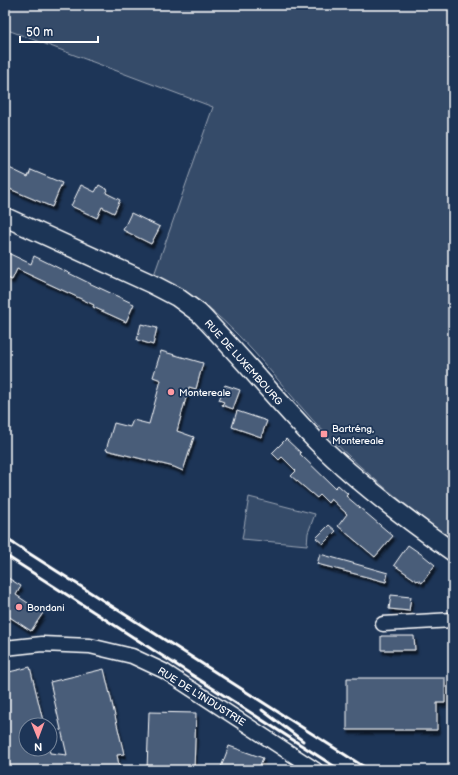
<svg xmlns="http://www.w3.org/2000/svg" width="458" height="775" viewBox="0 0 458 775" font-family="'Balsamiq Sans',sans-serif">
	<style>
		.green { fill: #364b69; stroke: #9aa5b4 }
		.building { fill: #4a5d79; stroke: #fff; filter: url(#shadow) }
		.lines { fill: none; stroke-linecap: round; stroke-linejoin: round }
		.minor-casing { stroke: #fff; stroke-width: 17 }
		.major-casing { stroke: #fff; stroke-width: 21 }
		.minor { stroke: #1d3557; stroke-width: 14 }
		.major { stroke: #1d3557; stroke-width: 18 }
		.rail { stroke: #fff; stroke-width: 3 }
		.poi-dot { fill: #ff9aa2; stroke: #1d3557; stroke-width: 1.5 }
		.labels { text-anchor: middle; stroke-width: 3.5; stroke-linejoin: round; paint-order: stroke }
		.street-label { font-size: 10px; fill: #fff; stroke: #1d3557 }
		.poi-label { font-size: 10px; fill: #fff; stroke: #1d3557; text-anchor: start }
	</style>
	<defs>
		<filter id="shadow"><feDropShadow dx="2" dy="4" stdDeviation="1" flood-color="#0009"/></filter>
	</defs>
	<rect width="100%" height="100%" fill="#1d3557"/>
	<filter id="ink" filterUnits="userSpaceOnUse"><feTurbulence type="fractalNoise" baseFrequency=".025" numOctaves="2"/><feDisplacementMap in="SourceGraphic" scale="8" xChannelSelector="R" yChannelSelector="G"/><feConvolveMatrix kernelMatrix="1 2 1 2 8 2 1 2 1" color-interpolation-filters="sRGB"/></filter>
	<g filter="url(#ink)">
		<!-- green -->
		<g class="green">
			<path d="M5,5H453V541C409,508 367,475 328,436C287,395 252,342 206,306C191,293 172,285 154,275L213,107L5,29Z"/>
			<path d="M249,497L315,514L308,533L307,545L242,539Z"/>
		</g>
		<!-- building -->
		<g class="building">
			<path d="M5,166L28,177L31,170L62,183L52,207L5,187Z"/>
			<path d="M81,185L95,192L99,185L108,190L106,193L120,200L114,213L102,207L97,218L71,206Z"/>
			<path d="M131,213L160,227L151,244L123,230Z"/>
			<path d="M8,253L31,264L34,256L89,283L134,304L126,322L93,307L94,305L17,269L12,280L5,277V259Z"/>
			<path d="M141,324L157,328L153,345L137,340Z"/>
			<path d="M161,351L203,363L196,389L189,387L177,431L194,437L183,471L174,467L106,450L114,423L130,427L133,420L149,424L161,380L153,377Z"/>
			<path d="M225,385L240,390L233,409L222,405L224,402L219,400Z"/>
			<path d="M237,411L267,421L261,437L232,427Z"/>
			<path d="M286,439L301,453L300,454L335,488L338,485L348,494L346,496L393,536L375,557L338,526L347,514L331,499L328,503L320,495L317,498L291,476L296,471L282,457L279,460L272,453Z"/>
			<path d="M329,525L336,531L323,544L316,538Z"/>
			<path d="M408,545L424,556L435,565L422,583L418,580L417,581L394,565Z"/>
			<path d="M320,554L388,573L386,582L317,564Z"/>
			<path d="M5,576L21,586L16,595L43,613L31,631L5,614Z"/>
			<path d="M391,595L411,597L409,611L389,609Z"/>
			<path d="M381,636H414L415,650H381Z"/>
			<path d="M30,667L44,725H26V749H49L50,753L67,755L50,682L104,669L124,754L117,755L120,770H5V673Z"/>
			<path d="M347,678H445V703H437V730H347Z"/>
			<path d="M149,712L196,713L194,770H147Z"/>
			<path d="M229,746L263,758L258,770H220Z"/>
		</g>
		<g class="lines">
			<!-- minor casing -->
			<g class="minor-casing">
				<g id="minor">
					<path d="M383,624L453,620"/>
					<path d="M5,648L42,644L90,646L132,656L164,671L316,770"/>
				</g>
			</g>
			<!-- major casing -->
			<g class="major-casing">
				<path id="major" d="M5,217L152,284L177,297L199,313C240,355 277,401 318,443C359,484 406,519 453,552"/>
			</g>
			<!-- minor -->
			<use href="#minor" class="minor"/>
			<!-- major -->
			<use href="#major" class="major"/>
			<!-- rail -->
			<g class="rail">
				<path d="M5,538L369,770"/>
				<path d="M5,555L340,770"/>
				<path d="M262,710L303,741"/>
			</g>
		</g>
	</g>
	<!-- markers -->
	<g class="poi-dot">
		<circle cx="171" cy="392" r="4"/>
		<rect x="320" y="430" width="8" height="8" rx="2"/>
		<circle cx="19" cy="607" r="4"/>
	</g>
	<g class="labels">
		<!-- street labels -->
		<g class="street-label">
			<text transform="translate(244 362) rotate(48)" y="4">RUE DE LUXEMBOURG</text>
			<text transform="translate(202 696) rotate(32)" y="4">RUE DE L'INDUSTRIE</text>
		</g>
		<!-- poi labels -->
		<g class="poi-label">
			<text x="179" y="396">Montereale</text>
			<text x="332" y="432">Bartréng,<tspan x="332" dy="12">Montereale</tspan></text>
			<text x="27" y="611">Bondani</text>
		</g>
	</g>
	<!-- margin -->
	<rect width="458" height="775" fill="none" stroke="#1d3557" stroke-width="20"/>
	<rect x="10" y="10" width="438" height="755" fill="none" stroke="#fff" stroke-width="1.5" filter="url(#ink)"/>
	<!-- north arrow -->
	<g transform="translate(38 737) rotate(179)"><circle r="19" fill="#1d3557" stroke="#77869a"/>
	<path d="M0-3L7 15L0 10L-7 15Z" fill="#ff9aa2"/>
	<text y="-6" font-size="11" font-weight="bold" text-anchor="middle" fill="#ffffff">N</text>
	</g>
	<!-- scale -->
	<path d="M20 36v6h78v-6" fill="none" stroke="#ffffff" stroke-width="2"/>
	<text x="26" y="36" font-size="12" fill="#ffffff" stroke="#1d3557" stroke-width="3" paint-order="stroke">50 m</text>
</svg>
